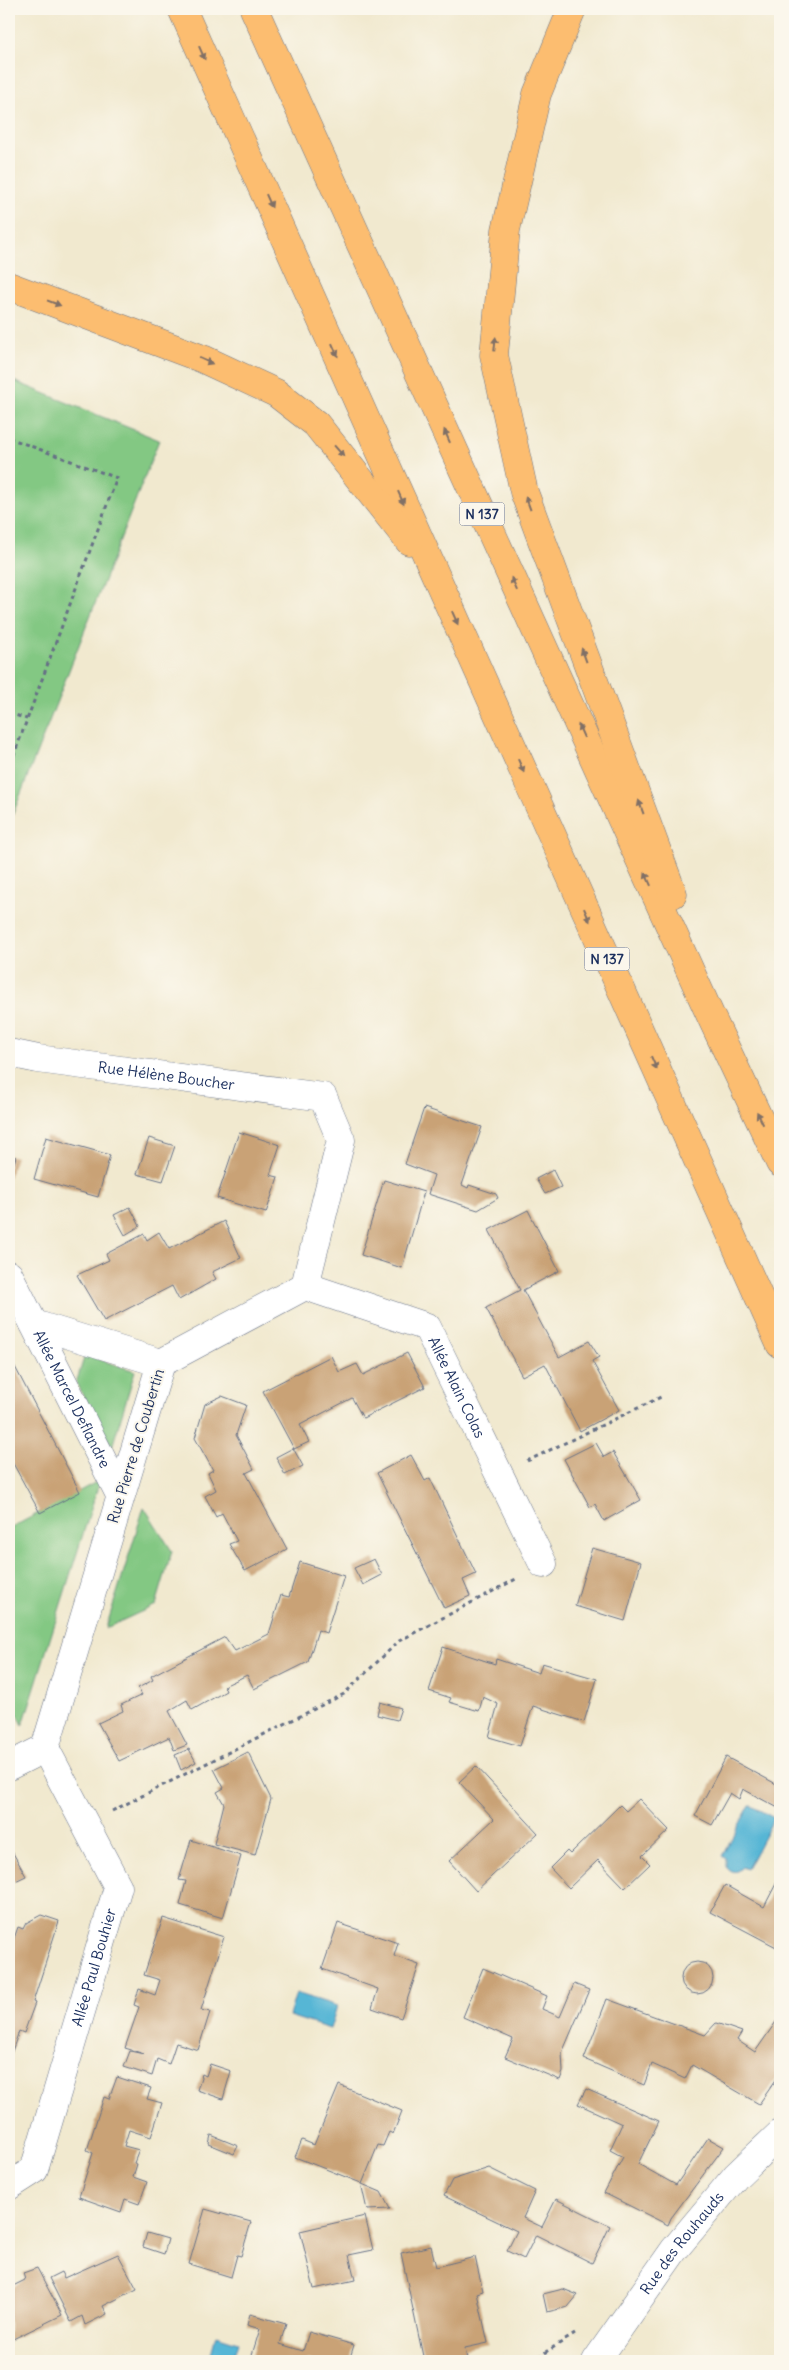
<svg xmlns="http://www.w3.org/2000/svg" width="789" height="2370" viewBox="0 0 789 2370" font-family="Delius,sans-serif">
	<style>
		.green { fill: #83c883; stroke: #4f7c70 }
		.water { fill: #56b6d5; stroke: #38729a }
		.building { fill: #c9a276 }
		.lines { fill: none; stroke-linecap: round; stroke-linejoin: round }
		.minor-casing { stroke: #667086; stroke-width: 29 }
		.tertiary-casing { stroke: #667086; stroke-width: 29 }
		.trunk-casing { stroke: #667086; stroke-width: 29 }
		.path { stroke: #667086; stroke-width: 3; stroke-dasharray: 4 4; stroke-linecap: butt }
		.minor { stroke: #fff; stroke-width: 28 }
		.tertiary { stroke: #fff; stroke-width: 28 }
		.trunk { stroke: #fcbd6f; stroke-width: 28 }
		.oneway { fill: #806f66 }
		.labels { text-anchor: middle; stroke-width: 4; stroke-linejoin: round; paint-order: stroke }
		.shield { fill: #fbf7ec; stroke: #5e6b89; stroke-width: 1 }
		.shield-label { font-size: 14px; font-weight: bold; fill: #1b2f5e }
		.street-label { font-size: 15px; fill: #1b2f5e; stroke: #fbf7ec }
	</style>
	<rect width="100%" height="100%" fill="#fbf7ec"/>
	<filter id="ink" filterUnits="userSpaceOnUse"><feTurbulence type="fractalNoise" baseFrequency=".02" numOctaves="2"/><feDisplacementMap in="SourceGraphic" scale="10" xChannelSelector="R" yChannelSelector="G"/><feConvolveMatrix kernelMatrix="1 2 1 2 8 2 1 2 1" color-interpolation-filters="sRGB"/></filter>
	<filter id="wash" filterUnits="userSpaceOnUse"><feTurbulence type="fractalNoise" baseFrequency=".0096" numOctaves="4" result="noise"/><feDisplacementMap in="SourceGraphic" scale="20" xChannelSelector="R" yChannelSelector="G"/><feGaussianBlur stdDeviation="1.12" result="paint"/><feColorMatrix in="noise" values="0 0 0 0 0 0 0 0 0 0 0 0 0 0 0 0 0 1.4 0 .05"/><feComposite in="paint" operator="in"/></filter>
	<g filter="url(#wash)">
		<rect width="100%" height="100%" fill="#f1e9cf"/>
		<!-- green -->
		<g class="green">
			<path d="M9,379L159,440L9,824Z"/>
			<path d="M85,1355L135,1371L112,1447L76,1383Z"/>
			<path d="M100,1480L23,1725L9,1696V1529Z"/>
			<path d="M144,1507L172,1551L156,1605L106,1628Z"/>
		</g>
		<!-- water -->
		<g class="water">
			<path d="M750,1805L774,1818L747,1869L742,1867C737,1873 731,1873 726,1867V1859L722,1856Z"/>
			<path d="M296,1993L337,2006L330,2029L289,2016Z"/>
			<path d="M216,2335L238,2342L232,2361H209Z"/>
		</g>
		<g id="blocks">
			<!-- building -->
			<g class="building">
				<path d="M424,1108L482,1127L462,1185L468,1188L469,1185L496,1194L498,1198L478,1210L428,1194L434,1175L405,1164Z"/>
				<path d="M239,1132L280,1145L270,1175L278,1177L266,1213L217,1198Z"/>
				<path d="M46,1137L110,1155L98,1197L34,1179Z"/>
				<path d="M149,1138L175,1146L163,1181L137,1174Z"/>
				<path d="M9,1155L16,1157L9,1178Z"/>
				<path d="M553,1170L561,1187L545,1194L536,1179Z"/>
				<path d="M384,1180L424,1192L402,1268L361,1255Z"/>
				<path d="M130,1207L140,1226L125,1235L114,1215Z"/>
				<path d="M528,1210L559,1271L523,1290L559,1357L589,1341L599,1357L592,1361L619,1410L580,1431L545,1364L522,1376L486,1308L520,1290L489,1230Z"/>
				<path d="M224,1221L241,1258L212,1272L216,1279L179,1300L172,1286L104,1321L77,1275L109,1260L106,1254L144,1234L147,1240L159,1232L169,1249Z"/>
				<path d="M407,1353L425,1387L363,1418L352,1398L300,1425L309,1442L294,1449L263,1391L331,1356L339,1372L357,1364L363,1375Z"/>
				<path d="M13,1363L80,1492L40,1513L9,1456V1365Z"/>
				<path d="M222,1396L246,1405L236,1435L254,1469L246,1473L287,1549L245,1571L229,1544L237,1541L222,1513L216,1517L205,1496L216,1490L208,1473L213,1470L195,1438L205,1404Z"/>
				<path d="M596,1443L604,1457L613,1452L641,1500L604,1521L595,1504L590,1507L564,1459Z"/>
				<path d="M293,1448L303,1466L285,1475L276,1457Z"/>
				<path d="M411,1455L425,1481L430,1478L476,1574L463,1580L470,1596L444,1608L377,1473Z"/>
				<path d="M592,1548L641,1562L625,1621L575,1606Z"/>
				<path d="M374,1559L382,1575L363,1585L354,1568Z"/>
				<path d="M300,1562L344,1576L326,1633L318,1630L308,1662L254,1689L247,1675L224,1686L226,1691L192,1710L187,1700L169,1711L187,1745L174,1750L169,1737L119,1761L98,1723L123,1711L121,1705L142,1695L138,1688L153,1680L151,1676L225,1637L235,1651L269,1634L281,1595L289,1597Z"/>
				<path d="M443,1647L495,1664L496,1659L539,1673L542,1663L597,1679L584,1722L533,1706L520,1746L489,1737L498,1704L483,1697L479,1711L449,1702L451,1698L429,1691Z"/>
				<path d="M380,1702L401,1708L397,1720L377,1715Z"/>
				<path d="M189,1749L196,1762L181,1770L175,1755Z"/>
				<path d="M248,1752L271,1799L255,1855L214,1844L224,1804L217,1792L224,1788L214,1769Z"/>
				<path d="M726,1757L780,1786V1809L743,1789L739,1799L730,1793L712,1825L695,1816Z"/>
				<path d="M476,1766L538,1833L476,1891L449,1861L494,1819L459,1782Z"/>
				<path d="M639,1799L669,1830L642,1856L650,1864L625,1888L598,1860L569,1888L550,1868L567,1851L570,1854L620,1805L626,1811Z"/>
				<path d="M191,1840L241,1856L223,1918L180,1905L186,1881L179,1880Z"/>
				<path d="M9,1846L26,1876L9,1884Z"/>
				<path d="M780,1876V1949L710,1912L725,1885L764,1907Z"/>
				<path d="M41,1915L59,1921L33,2002L35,2003L24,2033L19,2031L9,2060V1943L12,1944L18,1927L23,1929L26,1923Z"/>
				<path d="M163,1918L224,1937L201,2010L210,2012L198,2050L176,2043L169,2064L157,2059L152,2076L124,2067L130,2051L144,2054L125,2048L139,2007L134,2005L139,1989L155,1995L160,1980L144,1975Z"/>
				<path d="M338,1923L398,1943L394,1956L419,1965L401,2018L372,2008L378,1989L322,1969Z"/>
				<circle cx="697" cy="1978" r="16"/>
				<path d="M483,1968L547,1996L542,2009L560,2017L574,1984L589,1990L562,2053L563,2072L560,2080L505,2057L513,2039L463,2017Z"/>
				<path d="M607,1999L705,2035L716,2023L742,2032L737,2040L755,2052L780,2016V2074L759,2104L692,2065L685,2079L652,2064L644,2085L584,2059Z"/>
				<path d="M210,2064L231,2071L223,2099L197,2090L202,2074L206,2076Z"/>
				<path d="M117,2077L151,2088L147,2099L162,2103L151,2137L129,2130L124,2146L139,2150L134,2163L137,2164L133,2177L147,2182L139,2204L125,2199L121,2212L79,2197L93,2153L87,2150L104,2097L109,2099Z"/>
				<path d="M339,2085L402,2111L393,2134L389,2132L383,2146L378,2145L362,2184L381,2192L390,2209L367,2210L361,2183L295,2157L302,2140L314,2145Z"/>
				<path d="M586,2089L659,2121L638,2164L676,2185L708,2138L724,2147L671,2218L668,2225L604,2193L623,2157L610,2150L622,2124L578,2104Z"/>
				<path d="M211,2135L238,2146L234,2154L209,2144Z"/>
				<path d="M489,2168L535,2191L523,2218L542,2227L556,2199L610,2226L592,2263L536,2235L524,2259L507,2251L517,2231L444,2196L452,2180Z"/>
				<path d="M205,2209L251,2222L241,2256L237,2255L231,2277L189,2264Z"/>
				<path d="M365,2216L373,2250L349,2255L355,2280L314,2289L300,2231Z"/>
				<path d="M147,2233L168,2239L164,2254L143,2247Z"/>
				<path d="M431,2246L436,2267L475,2257L483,2291L477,2293L488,2343L465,2348L467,2360L424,2361L401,2253Z"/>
				<path d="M118,2254L137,2289L103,2306L107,2314L85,2325L82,2316L71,2322L49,2278L61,2272L64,2278Z"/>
				<path d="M37,2268L62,2315L9,2341V2288L25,2280L23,2273Z"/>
				<path d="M563,2289L578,2295L568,2307L547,2312L543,2294Z"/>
				<path d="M250,2314L286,2324L280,2344L303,2351L309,2332L354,2345L349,2361H250L260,2329L247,2325Z"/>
			</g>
		</g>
	</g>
	<g filter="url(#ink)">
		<use href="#blocks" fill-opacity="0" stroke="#667086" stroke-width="1"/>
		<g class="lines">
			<!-- minor casing -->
			<g class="minor-casing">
				<g id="minor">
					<path id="s1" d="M9,1053L38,1059L323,1097L341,1140L305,1286L161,1363L45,1748L9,1766"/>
					<path id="s2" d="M9,1275L120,1495"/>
					<path id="s3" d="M305,1286L427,1327L543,1564"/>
					<path d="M34,1324L161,1363"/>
					<path id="s4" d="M9,2186L34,2170L118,1887L45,1748"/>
				</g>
			</g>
			<!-- tertiary casing -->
			<g class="tertiary-casing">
				<g id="tertiary">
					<path id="s5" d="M596,2361L674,2250L736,2176L780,2134"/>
				</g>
			</g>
			<!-- trunk casing -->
			<g class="trunk-casing">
				<g id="trunk">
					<path d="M182,9L780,1344"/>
					<path d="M254,9L712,1019L780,1163"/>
					<path d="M572,9L537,94L506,230L494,355L524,492L673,894"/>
					<path d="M9,286L203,359L276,393L316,424L409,541"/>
				</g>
			</g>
			<!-- path -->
			<g class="path">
				<path d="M9,438L117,478L9,768"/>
				<path d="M9,713L27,719"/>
				<path d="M527,1461L663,1396"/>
				<path d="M112,1811L344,1694L399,1641L516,1579"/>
				<path d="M531,2361L575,2334"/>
			</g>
			<!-- minor -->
			<use href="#minor" class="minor"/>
			<!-- tertiary -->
			<use href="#tertiary" class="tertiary"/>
			<!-- trunk -->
			<use href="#trunk" class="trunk"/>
		</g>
		<!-- one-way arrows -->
		<defs><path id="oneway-solid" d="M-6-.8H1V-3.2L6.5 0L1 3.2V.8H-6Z" transform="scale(1.25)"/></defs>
		<g class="oneway">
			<use href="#oneway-solid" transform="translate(202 53) rotate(66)"/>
			<use href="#oneway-solid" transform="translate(269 201) rotate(66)"/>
			<use href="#oneway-solid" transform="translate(54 303) rotate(21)"/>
			<use href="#oneway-solid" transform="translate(495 344) rotate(-84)"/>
			<use href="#oneway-solid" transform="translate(335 350) rotate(66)"/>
			<use href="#oneway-solid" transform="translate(206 361) rotate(24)"/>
			<use href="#oneway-solid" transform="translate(447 436) rotate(-114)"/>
			<use href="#oneway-solid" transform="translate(339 451) rotate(49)"/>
			<use href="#oneway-solid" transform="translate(401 498) rotate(66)"/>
			<use href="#oneway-solid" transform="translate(528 503) rotate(-110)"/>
			<use href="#oneway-solid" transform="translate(514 584) rotate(-114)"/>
			<use href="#oneway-solid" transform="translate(455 618) rotate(66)"/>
			<use href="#oneway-solid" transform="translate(584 655) rotate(-110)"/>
			<use href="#oneway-solid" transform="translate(581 731) rotate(-114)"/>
			<use href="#oneway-solid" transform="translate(521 766) rotate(66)"/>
			<use href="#oneway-solid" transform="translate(641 807) rotate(-110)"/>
			<use href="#oneway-solid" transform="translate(648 879) rotate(-114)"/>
			<use href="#oneway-solid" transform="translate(587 915) rotate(66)"/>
			<use href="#oneway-solid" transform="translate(654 1063) rotate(66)"/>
			<use href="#oneway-solid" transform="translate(760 1118) rotate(-116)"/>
		</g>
	</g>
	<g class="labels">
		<!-- shield labels -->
		<g class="shield">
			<rect x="459.5" y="502.5" width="45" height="23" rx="4"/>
			<rect x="584.5" y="947.5" width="45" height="23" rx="4"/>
		</g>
		<g class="shield-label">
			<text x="482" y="519">N 137</text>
			<text x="607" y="964">N 137</text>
		</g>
		<!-- street labels -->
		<g class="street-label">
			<text dy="5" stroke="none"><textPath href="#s1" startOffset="159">Rue Hélène Boucher</textPath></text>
			<text dy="5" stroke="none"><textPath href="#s3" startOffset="196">Allée Alain Colas</textPath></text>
			<text dy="5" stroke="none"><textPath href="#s2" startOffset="139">Allée Marcel Deflandre</textPath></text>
			<text transform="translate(136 1446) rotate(-73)" y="5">Rue Pierre de Coubertin</text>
			<text dy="5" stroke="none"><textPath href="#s4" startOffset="241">Allée Paul Bouhier</textPath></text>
			<text dy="5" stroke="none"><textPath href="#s5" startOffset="146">Rue des Rouhauds</textPath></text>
		</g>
	</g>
	<!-- margin -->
	<rect width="789" height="2370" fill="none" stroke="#fbf7ec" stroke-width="30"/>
</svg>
